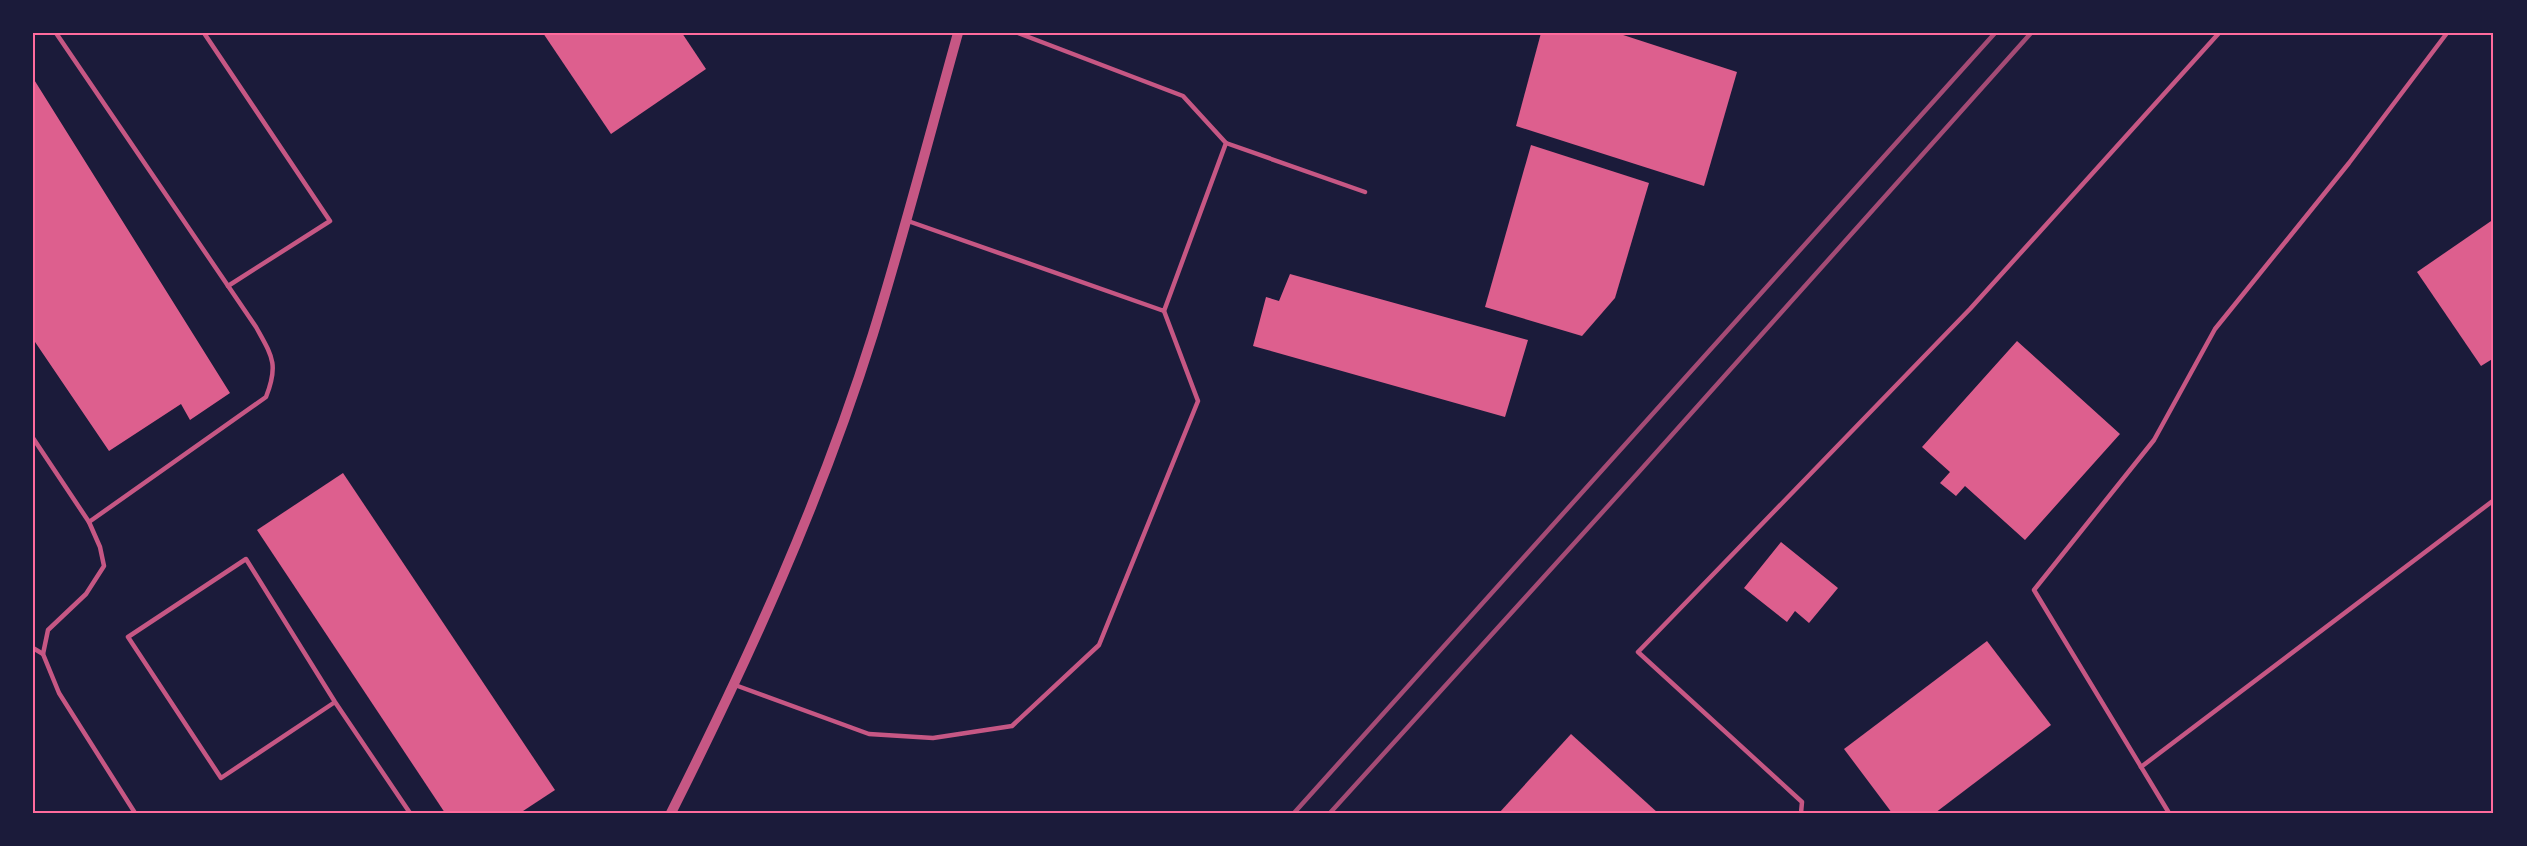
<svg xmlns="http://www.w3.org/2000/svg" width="2527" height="846" viewBox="0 0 2527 846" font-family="Barlow,sans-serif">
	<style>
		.building { fill: #dd5f8e }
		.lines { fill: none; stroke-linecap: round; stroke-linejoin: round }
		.service { stroke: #c65784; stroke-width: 4.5 }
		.tertiary { stroke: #c65784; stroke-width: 10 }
		.rail { stroke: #a44b75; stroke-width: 4.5 }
		.neatline { fill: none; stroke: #ff6b9d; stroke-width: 2 }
	</style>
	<rect width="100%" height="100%" fill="#1b1b3a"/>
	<!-- building -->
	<g class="building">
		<path d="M543,33H682L706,69L611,134Z"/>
		<path d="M1541,33H1617L1737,72L1704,186L1516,126Z"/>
		<path d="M33,78L230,393L190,420L181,404L109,451L33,339Z"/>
		<path d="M1531,145L1649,183L1615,298L1582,336L1485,307Z"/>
		<path d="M2494,219V358L2481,366L2417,272Z"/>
		<path d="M1290,274L1528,340L1505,417L1253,346L1266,297L1279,301Z"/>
		<path d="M2017,341L2120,434L2025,540L1965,486L1956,496L1940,483L1950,472L1922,447Z"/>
		<path d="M343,473L555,790L520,813H445L257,530Z"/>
		<path d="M1781,542L1838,588L1809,623L1795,611L1787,622L1744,588Z"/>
		<path d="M1987,641L2051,725L1935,813H1892L1844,749Z"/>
		<path d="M1571,734L1658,813H1499Z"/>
	</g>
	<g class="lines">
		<!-- service -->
		<g class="service">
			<path d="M204,33L330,221L228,286"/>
			<path d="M1226,143L1365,192"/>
			<path d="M908,221L1164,311L1226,143L1183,96L1018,33"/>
			<path d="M33,438L89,522L266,397C279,364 272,356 256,327L56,33"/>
			<path d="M89,522L100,547L104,566L86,594L48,630L43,654L59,693L135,813"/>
			<path d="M33,648L43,654"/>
			<path d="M735,685L869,734L933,738L1012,726L1099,645L1198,401L1164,311"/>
			<path d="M335,702L221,778L128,637L246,559L335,702L410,813"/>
			<path d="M2141,767L2494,500"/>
			<path d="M1801,813L1802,802L1638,652L1970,309L2219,33"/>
			<path d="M2169,813L2034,590L2154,440L2215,329L2349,163L2447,33"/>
		</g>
		<!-- tertiary -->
		<path class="tertiary" d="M671,813C749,658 821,500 873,334C904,234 930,133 958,33"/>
		<!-- rail -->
		<g class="rail">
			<path d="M1294,813L1995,33"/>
			<path d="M1330,813L1637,474L2031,33"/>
		</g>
	</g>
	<!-- border -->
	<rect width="2527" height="846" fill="none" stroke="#1b1b3a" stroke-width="69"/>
	<rect x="34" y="34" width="2458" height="778" class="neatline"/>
</svg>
